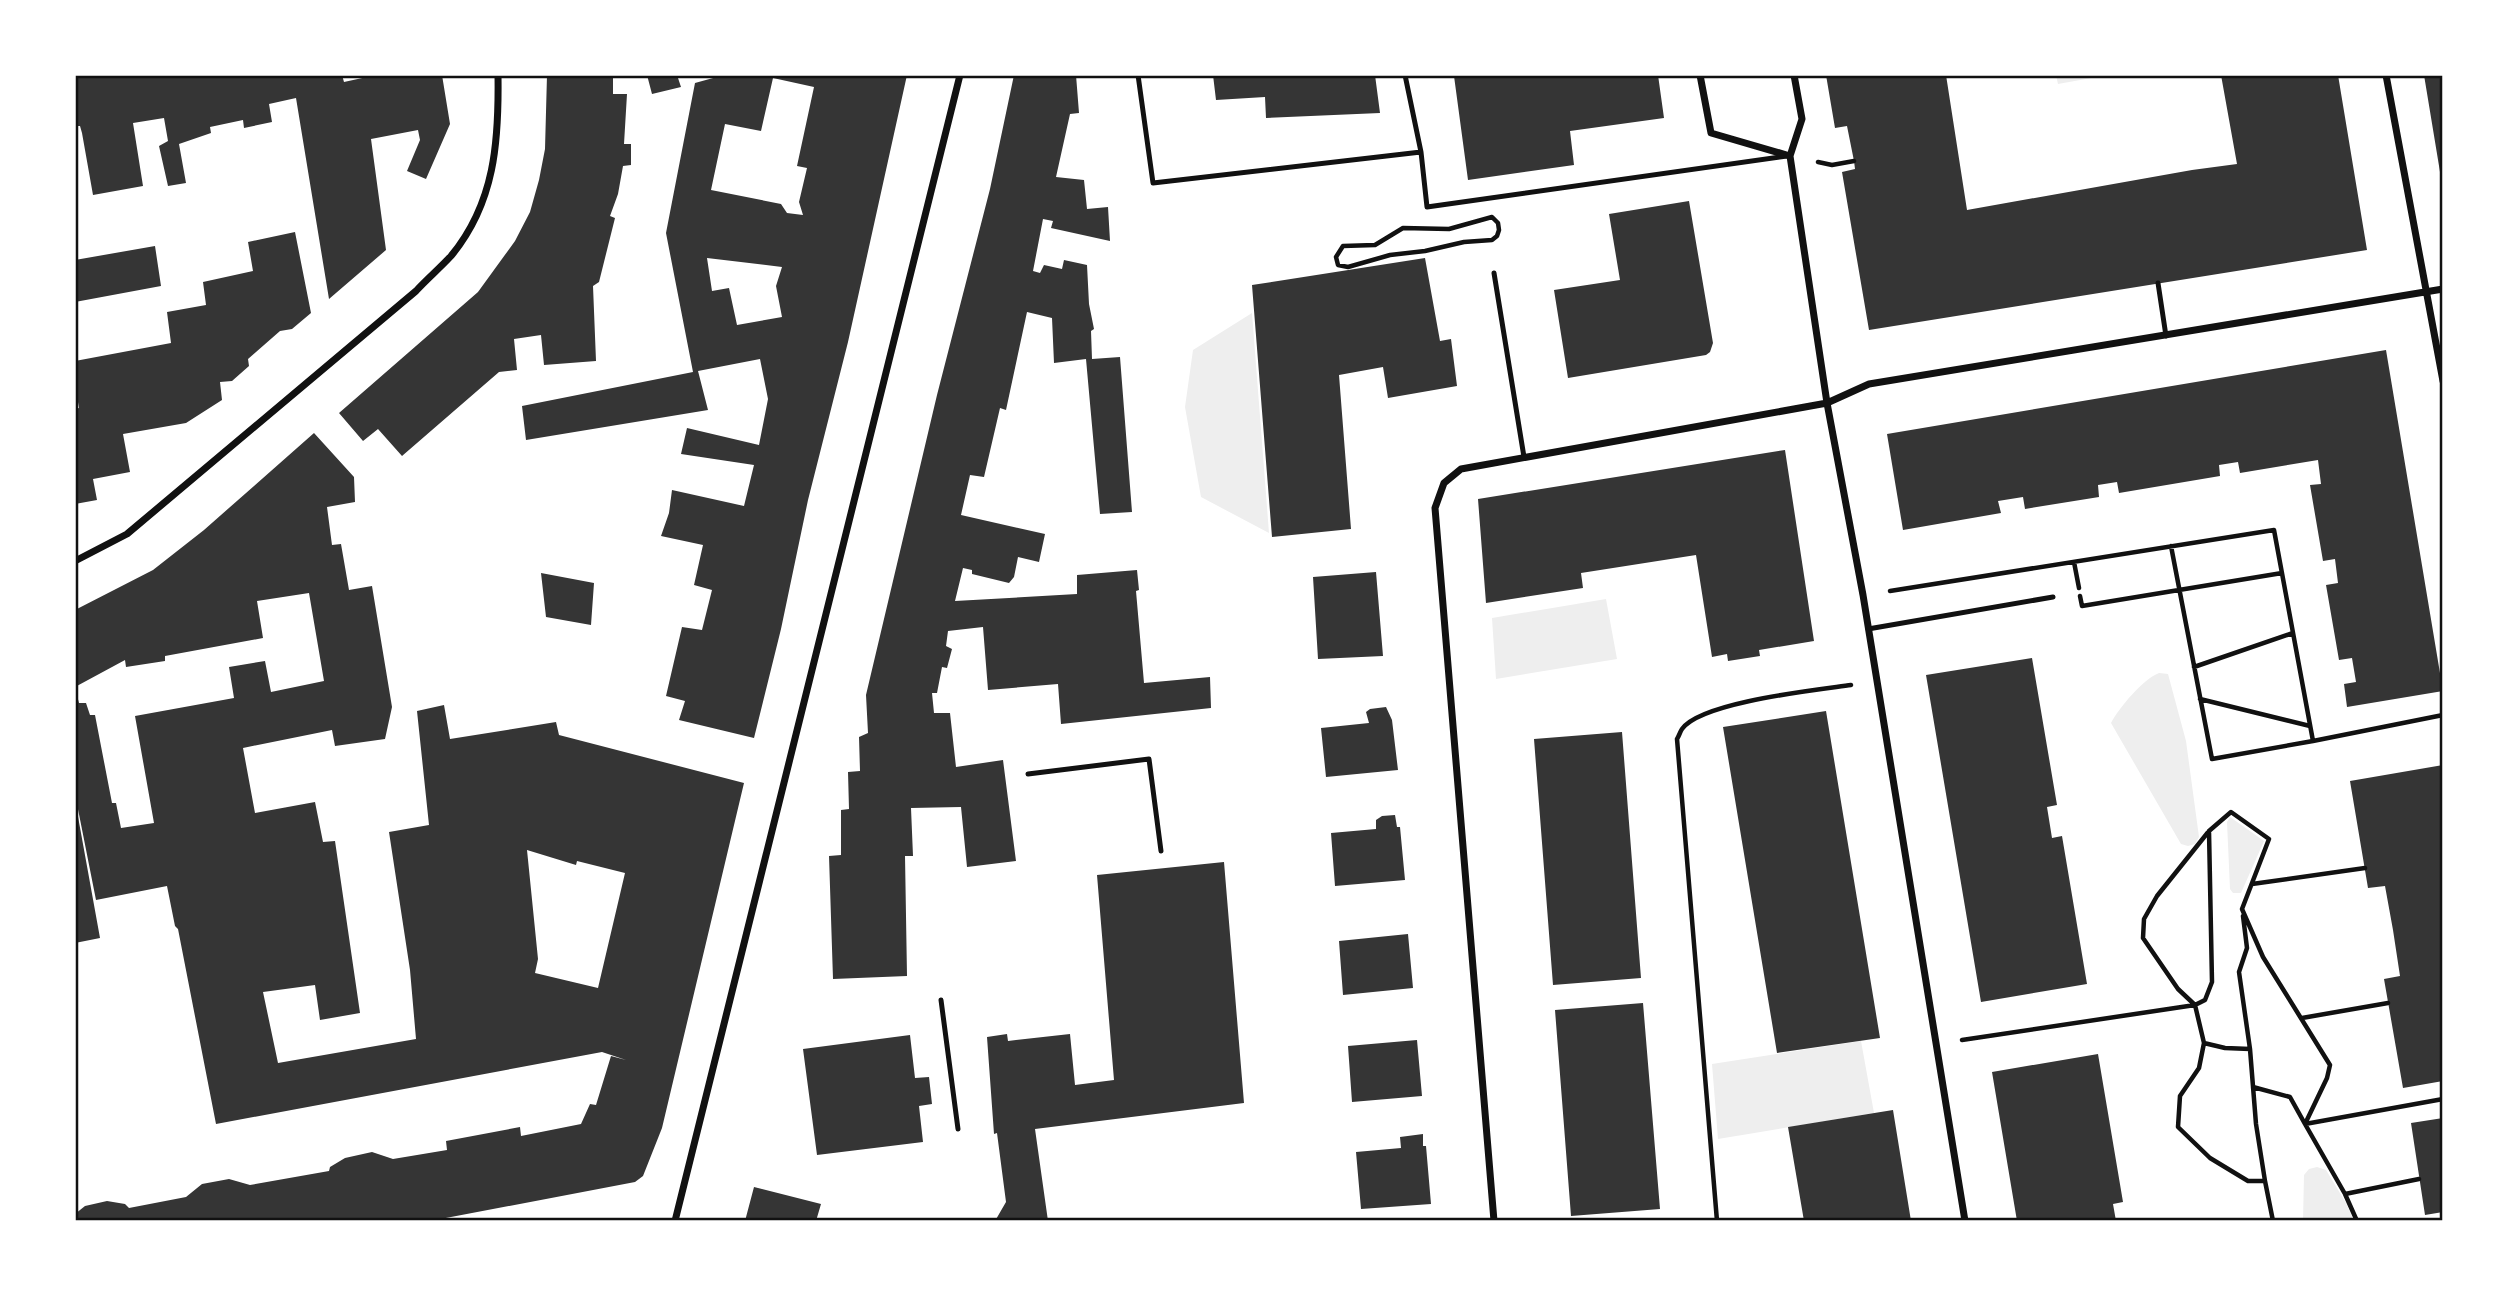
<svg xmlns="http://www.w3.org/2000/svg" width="2518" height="1296" viewBox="0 0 2518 1296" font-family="Merriweather,serif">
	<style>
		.green { fill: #eee }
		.building { fill: #353535; fill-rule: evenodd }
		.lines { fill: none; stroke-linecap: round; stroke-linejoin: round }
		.path { stroke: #111; stroke-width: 4.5 }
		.service { stroke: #111; stroke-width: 5 }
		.minor { stroke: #111; stroke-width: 7 }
		.neatline { fill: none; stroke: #111; stroke-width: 2.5 }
	</style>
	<rect width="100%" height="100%" fill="#fff"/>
	<path class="green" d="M2056,75H2108L2058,84Z
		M1252,313L1269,533L1201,497L1185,407L1193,350Z
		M1606,599L1617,659L1496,679L1492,618Z
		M2159,673L2168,674L2186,741L2199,837L2195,844L2188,846L2181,844L2111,723C2119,708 2143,679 2159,673Z
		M2230,817L2264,841L2241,893H2233L2230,889L2227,822Z
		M1861,1041L1874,1113L1718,1139L1712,1064Z
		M2317,1167L2326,1170L2346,1203L2354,1221H2303L2304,1175L2309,1169Z"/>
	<path class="building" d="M75,75H342L344,82L376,75H442L450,124L426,179L407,171L420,140L418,130L371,139L386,250L329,299L296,98L269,104L272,122L244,128L243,120L210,127L211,133L179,144L186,183L168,186L159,146L168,141L164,118L133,123L143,186L93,195L82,133L80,126H75Z
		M547,75H613V94H627L624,144H631V165L623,166L618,194L610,216L615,218L599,282L593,286L596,361L544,365L541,335L514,339L517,370L499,372L402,456L378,429L363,441L339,413L478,292L515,241L530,212L539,180L545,149Z
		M647,75H677L681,87L652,94Z
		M724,75H907L848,342L808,500L781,629L754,738L679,720L685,701L666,696L682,627L702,630L712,590L694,585L703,545L661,536L669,513L672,490L744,506L754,465L681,454L687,428L759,445L768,399L760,359L698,371L708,410L526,440L522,406L693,372L666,233L695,83ZM773,78L814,87L797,166L807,168L799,202L803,215L787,213L781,204L711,190L725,124L761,131ZM707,258L782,267L776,286L782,317L737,325L729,288L712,291Z
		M1014,75H1076L1079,113L1070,114L1056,177L1084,180L1087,209L1108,207L1110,241L1051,228L1053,221L1043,219L1033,271L1040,273L1044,265L1062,269L1064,260L1087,265L1089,304L1094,329L1091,331L1092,359L1120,357L1132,512L1100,514L1086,359L1054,363L1052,318L1027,312L1006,410L1000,408L984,477L970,475L961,515L1045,534L1039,562L1018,557L1014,577L1009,583L972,574V570L963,568L955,601L1077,594V575L1137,570L1139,590L1136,591L1144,683L1210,677L1211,708L1061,724L1058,684L988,690L983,627L948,631L946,646L952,649L947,668L942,667L937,693H932L934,713H950L956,767L1003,760L1016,861L967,867L961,807L911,808L913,856H905L907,976L833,979L829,856L841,855V810L849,809L848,772L860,771L859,737L868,733L866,695L937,395L990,189Z
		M1213,75H1375L1380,113L1266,118L1265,97L1216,100Z
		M1462,75H1658L1664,118L1570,131L1574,165L1468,180L1454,76Z
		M1826,75H1946L1967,210L2192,170L2237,164L2221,75H2338L2367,250L1869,330L1842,172L1855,169L1854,161L1847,126L1835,128Z
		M2424,75H2443V177L2441,178Z
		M1689,201L1713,343L1710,352L1706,355L1568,378L1554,290L1620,280L1609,214Z
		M295,232L311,313L292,329L280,331L248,359L249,366L232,381L220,382L222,400L186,423L123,434L130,472L93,479L97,500L75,504V409L79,408L75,384V361L171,343L167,312L206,305L203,282L253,271L248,242Z
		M155,246L161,286L75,302V260Z
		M1425,258L1440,341L1451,339L1457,386L1388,398L1383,367L1339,375L1351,529L1272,537L1252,285Z
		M2386,350L2443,691L2347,707L2344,684L2356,682L2352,658L2339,660L2326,585L2338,583L2335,559L2323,561L2310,485L2321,484L2318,460L2240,473L2238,462L2219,465L2220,476L2119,493L2117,482L2098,485L2099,497L2025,509L2023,497L1998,501L2001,513L1903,530L1887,434Z
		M314,433L354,477L355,502L327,507L332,545L341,544L349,590L372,586L392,707L385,739L335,746L332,730L243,748L255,813L315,802L323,842L335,841L360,1013L320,1020L315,985L263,992L278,1063L416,1039L410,970L389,832L429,825L417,711L444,705L450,739L556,722L559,735L744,783L662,1128L643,1176L635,1182L430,1221H75V1214L85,1206L107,1201L125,1204L129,1208L186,1197L202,1184L229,1179L250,1185L329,1171L330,1167L345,1158L372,1152L393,1159L447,1150L446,1141L520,1127L521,1136L581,1124L590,1104L596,1105L611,1056L626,1060L602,1052L216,1124L178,929L175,926L167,886L96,900L75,794V688L79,703H86L90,715H95L112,803H116L121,828L154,823L135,716L234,698L229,667L265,661L271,692L324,681L309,593L257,601L263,638L165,656V661L126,667L125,660L75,687V610L153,570L204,530ZM527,850L576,865L577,861L625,873L598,988L535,973L538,959Z
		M1785,450L1814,641L1759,650L1760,656L1728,661L1727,654L1712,657L1696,555L1581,573L1583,588L1486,603L1478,499Z
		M1376,572L1383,656L1318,659L1313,577Z
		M541,573L594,583L591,625L546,617Z
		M2032,658L2057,805L2047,807L2052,838L2062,836L2087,984L1981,1002L1926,675Z
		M1386,707L1392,720L1398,770L1326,777L1321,728L1369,723L1366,712L1370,709Z
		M1826,711L1880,1038L1777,1053L1723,727Z
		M1622,732L1641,978L1553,985L1534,739Z
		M2443,765V1081L2403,1088L2384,979L2400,976L2393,930L2385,886L2368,888L2350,781Z
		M77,811L100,938L75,943V812Z
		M1395,815L1397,827H1400L1405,880L1335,886L1331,833L1376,829V820L1382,816Z
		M1224,862L1244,1103L1035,1129L1048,1221H995L1006,1202L997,1133L994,1134L987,1037L1007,1034L1008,1041L1070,1034L1075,1085L1114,1080L1097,875Z
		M1408,934L1413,988L1343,995L1339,941Z
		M1643,1003L1660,1209L1571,1216L1555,1010Z
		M910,1035L915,1078L929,1077L932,1104L919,1106L923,1142L817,1155L803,1049Z
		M1417,1040L1422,1096L1352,1102L1348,1046Z
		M2098,1054L2123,1202L2113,1204L2116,1221H2017L1992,1072Z
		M1893,1110L1911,1221H1804L1788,1127Z
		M2443,1118V1212L2425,1215L2411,1123Z
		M1423,1134V1146H1426L1431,1204L1361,1209L1356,1152L1401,1148L1400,1137Z
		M754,1187L821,1204L816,1221H745Z"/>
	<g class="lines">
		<path class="path" d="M1818,162L1832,165L1854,161
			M1492,217L1498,223L1499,230L1497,236L1492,240L1464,242L1425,251L1390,255L1348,267L1338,265L1336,257L1343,246L1375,245L1403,228L1449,229Z
			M2171,546L2212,759L2313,741
			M2074,562L2079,588
			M1890,591L2274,530L2313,741L2443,715
			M2080,596L2082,606L2282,573
			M2194,667L2293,633
			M2200,699L2310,726
			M2209,831L2231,812L2269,839L2242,909L2263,957L2330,1065L2327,1078L2305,1124L2290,1097L2253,1087
			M2252,884L2365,868
			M2243,916L2247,948L2239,972L2250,1049
			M2302,1018L2388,1003
			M1962,1040L2195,1005L2178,989L2143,938L2144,919L2157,896L2209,831L2212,982L2205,1000L2195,1005L2204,1043L2199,1068L2180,1096L2178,1127L2210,1158L2248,1181H2265L2256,1124L2250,1049L2225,1048L2204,1043
			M2265,1181L2273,1221
			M2345,1194L2419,1179
			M1717,1221L1677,739C1679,736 1680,732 1682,729C1701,702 1816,690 1851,685
			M2357,1221L2345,1194L2305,1124L2443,1099"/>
		<path class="service" d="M1138,75L1153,183L1421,152L1427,207L1787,156
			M1405,75L1421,152
			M1494,273L1524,457
			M2158,283L2166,336
			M1868,629L2053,597
			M1028,774L1149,759L1161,851
			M941,1000L958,1129"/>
		<path class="minor" d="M1700,75L1711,133L1790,156
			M1794,75L1802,119L1790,156L1827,403L1863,595L1965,1221
			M2386,75L2443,381
			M75,561L127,534L416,291C427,279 440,268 451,256C495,203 499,141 498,75
			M675,1221L960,75
			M1494,1221L1435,508L1444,483L1461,469L1827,403L1869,384L2443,289"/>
	</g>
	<rect width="2518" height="1296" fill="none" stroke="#ffffff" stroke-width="154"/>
	<rect x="77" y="77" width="2364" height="1142" class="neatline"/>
</svg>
